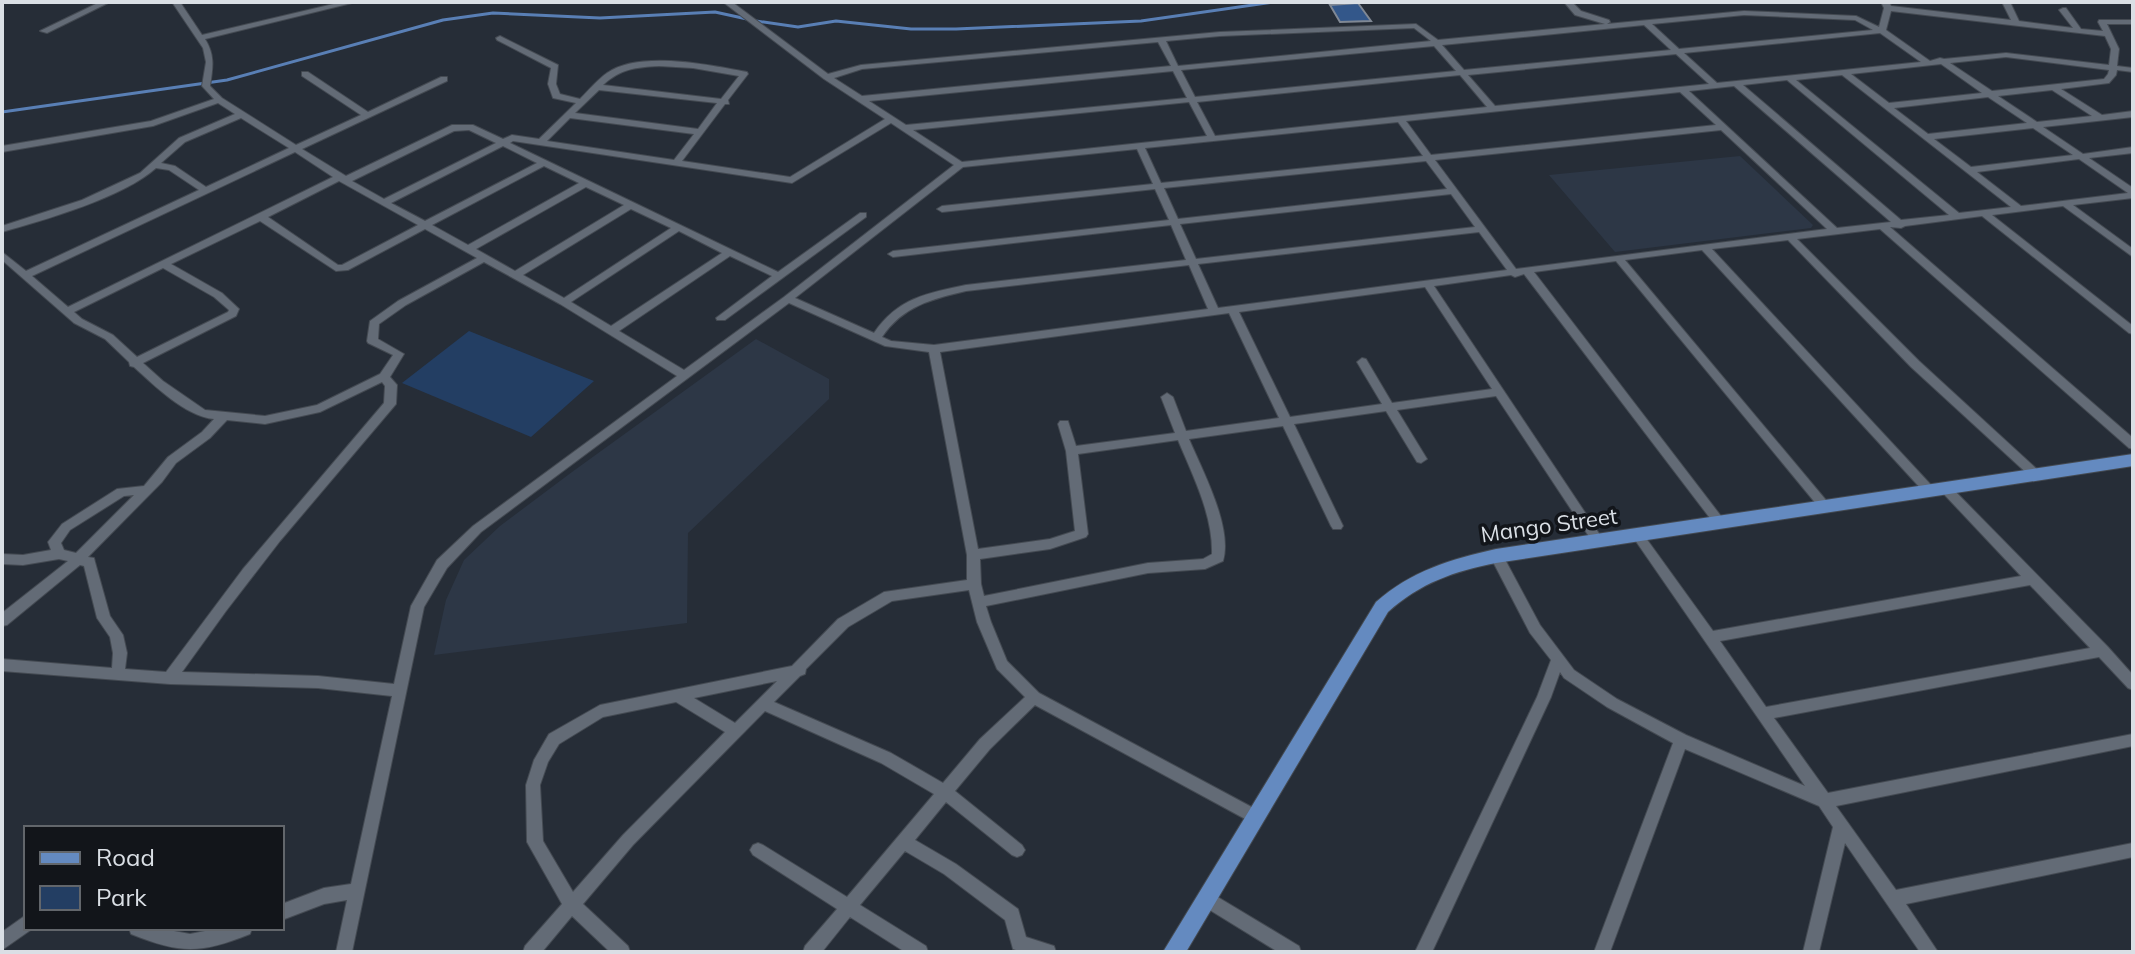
<svg xmlns="http://www.w3.org/2000/svg" width="2135" height="954" viewBox="0 0 2135 954" font-family="Mulish,sans-serif">
	<style>
		.built { fill: #2d3746 }
		.green { fill: #233e63 }
		.lines { fill: none; stroke-linecap: round; stroke-linejoin: round }
		.stream { stroke: #597fb5; stroke-width: 3 }
		.building { fill: #33578a; stroke: #808894; stroke-width: 2 }
		.minor-casing { stroke: #444a52; stroke-width: 2 }
		.major-casing { stroke: #444a52; stroke-width: 2 }
		.minor { fill: #636b76; fill-rule: evenodd }
		.major { fill: #648ac0; fill-rule: evenodd }
		.labels { text-anchor: middle; stroke-width: 7; stroke-linejoin: round; paint-order: stroke }
		.street-label { font-size: 22px; fill: #dadfe5; stroke: #12151a }
	</style>
	<rect width="100%" height="100%" fill="#262d37"/>
	<path class="built" d="M1740,156L1813,225L1811,228L1615,252L1549,175Z
		M756,339L829,379V399L688,533L687,623L434,655L446,600L464,560L500,526L572,472Z"/>
	<path class="green" d="M469,331L594,381L531,437L402,383Z"/>
	<g class="lines">
		<path class="stream" d="M756,21L798,27L836,21L911,29H956L1141,21L1274,2
			M2,112L227,80L443,20L493,13L600,18L715,12L747,19"/>
	</g>
	<path class="building" d="M1358,3L1371,21L1340,22L1330,5Z"/>
	<g class="lines">
		<defs>
			<path id="minor" d="M100,2H110L47,33L40,31Z
				M172,2H180L202,35L342,2H356L205,39C215,55 213,67 210,86L222,98L296,145L361,115L302,76V72H308L368,112L441,77H447V81L302,149L346,176L452,125H473L503,139L512,135L539,139L576,103L553,98L548,84L551,68L497,40L496,38L500,36L558,65L556,84L560,94L580,99C588,91 597,80 607,73C639,50 710,65 747,72L748,74L728,100L729,104H725L682,161L790,177L885,119L824,79L723,2H732L828,74L861,65L1220,32L1416,24L1438,40L1605,24L1575,15L1564,2H1572L1581,11L1609,20L1610,22L1607,24L1744,11L1856,16L1879,27L1884,8L1881,2H1889L1891,6L2011,20L2002,2H2010L2019,21L2073,28L2059,10L2063,8H2066L2081,29L2103,31L2098,22L2099,20H2133V24H2107L2119,49L2117,66L2133,68V72L2117,70L2116,75L2109,83L2061,89L2102,115L2133,111V117L2043,127L2083,154L2133,147V153L2089,158L2133,188V198L2073,205L2133,249V257L2063,206L1992,215L2133,326V334L2129,333L1982,216L1905,226L1901,228L1890,227L2133,438V449L2129,448L1880,229L1797,239L1919,361L2040,472L2042,475L2040,478H2032L1911,367L1788,240L1712,249L1932,486L1934,489L1932,492H1924L1702,250L1625,260L1830,505L1832,508L1830,511H1822L1616,261L1534,272L1724,520L1726,523L1724,526H1716L1524,274L1515,277L1511,275L1434,286L1604,541L1602,544H1594L1496,396L1397,410L1427,459L1421,463L1417,462L1386,411L1294,424L1343,526L1341,529H1333L1331,526L1283,426L1189,439C1202,470 1233,527 1223,561L1205,569L1148,573L986,606L991,622L1007,661L1039,693L1259,811L1262,816L1259,821L1254,823L1249,821L1035,705L990,749L955,791L1022,845L1025,850L1022,855L1017,857L1012,855L946,802L915,840L956,864L1018,909L1026,937L1054,946L1056,952H1022L1013,949L1005,920L944,874L905,851L860,905L926,946L928,952H905L850,917L822,952H803L805,946L837,909L753,855L750,850L753,845L758,843L763,845L847,897L934,794L881,763L765,711L633,845L583,904L628,946L630,952H610L572,916L542,952H523L525,946L562,904L527,842L526,785L534,760L549,734L600,705L792,666L838,619L884,592L967,580V555L929,352L885,346L789,303L481,532L447,568L424,607L352,952H336L347,900L324,904L282,920V904L324,888L351,884L392,696L318,688L170,684L2,671V659L112,668L113,653L110,637L97,618L84,566L80,565L7,625L2,626V613L68,561L59,559L23,565L2,564V554L23,555L51,550L48,542L62,524L117,489L144,486L168,457L202,432L214,419C185,416 155,386 134,367L130,366L129,362L105,339L74,323L2,260V252L26,271L199,190L169,170L156,168C124,197 45,220 2,232V226L82,200L140,173L179,138L235,114L218,103L153,126L2,152V146L151,121L214,99L202,86L206,62L203,48ZM1891,11L2105,36L2111,49L2109,65L2006,53L1944,59L1940,58L1930,61L1886,30ZM1744,15L1855,20L1873,30L1679,49L1652,24ZM1644,25L1671,50L1464,70L1442,45ZM1414,28L1431,41L1178,66L1166,41L1220,36ZM1880,33L1921,62L1717,83L1684,53ZM1158,42L1171,66L862,96L834,78L862,69ZM1434,46L1456,71L1195,97L1181,70ZM1676,54L1709,84L1495,106L1468,75ZM2006,57L2109,70L2108,74L2104,79L1992,91L1950,63ZM1941,64L1982,93L1889,103L1851,74ZM659,66L693,68L739,76L721,99L603,85C620,69 636,67 659,66ZM1173,71L1187,98L906,125L869,101ZM1460,75L1487,107L1215,136L1197,102ZM1842,75L2011,207L1959,213L1796,80ZM1787,80L1949,215L1901,220L1743,85ZM1734,86L1891,222L1837,228L1689,91ZM599,90L717,103L698,129L575,113ZM2052,90L2092,116L2037,122L1998,96ZM1680,92L1716,125L1431,155L1406,121ZM1988,97L2027,123L1928,134L1894,108ZM1189,102L1207,136L962,162L913,130ZM241,118L289,148L206,187L175,166L161,163L185,142ZM570,118L694,134L674,160L547,141ZM1398,122L1423,156L1161,183L1145,148ZM891,123L954,165L784,297L684,370L619,331L730,256L772,276L716,318L717,320H725L866,217V213H860L778,272L510,143L513,141L792,183ZM2033,128L2073,155L1971,167L1934,139ZM469,130L496,143L384,199L352,181L454,131ZM1721,130L1827,229L1516,269L1435,160ZM503,146L537,163L425,221L391,203ZM1137,149L1153,184L942,206L937,209L942,212L1155,189L1169,220L893,251L888,254L893,257L1171,225L1186,260L966,285C927,293 898,298 874,333L795,298L963,167ZM295,152L333,177L68,307L32,276ZM2079,159L2128,193L2021,206L1977,172ZM1426,161L1447,189L1178,219L1164,188ZM544,166L579,183L468,245L432,225ZM339,181L418,225L342,265H338L268,217ZM586,187L624,205L515,271L476,249ZM1451,194L1475,227L1196,259L1180,224ZM631,209L671,228L564,298L523,275ZM260,221L336,271L348,270L425,229L477,258L398,301L370,321L367,341L368,343L393,355L380,374L317,405L265,416L205,410L163,381L143,363L236,316L239,309L222,293L171,264ZM679,231L722,253L611,326L571,302ZM1479,232L1507,270L1218,308L1198,264ZM484,262L560,304L677,376L473,526L437,560L411,606L394,684L318,676L182,672L226,611L280,541L396,404L397,385L390,377L404,354L378,339L379,324L406,305ZM1189,265L1208,309L934,345L891,341L882,337C903,306 932,299 966,291ZM163,268L214,297L229,310L228,312L137,357L113,335L82,319L74,312ZM1425,287L1492,389L1392,403L1366,359L1362,358L1357,362L1382,404L1290,417L1239,312ZM1229,313L1279,418L1186,431L1173,397L1167,393L1161,397L1175,433L1076,446L1068,421H1060L1058,424L1066,451L1075,531L1050,539L978,549L940,352ZM382,382L385,386L384,403L243,569L166,672L125,669L127,653L123,635L110,616L95,562L94,558L88,557L162,482L176,463L210,438L227,420L265,424L320,412ZM1178,440C1193,476 1213,515 1212,554L1203,559L1148,563L984,596L981,584L980,559L1050,549L1086,537L1088,534L1078,454ZM134,495L76,553L64,550L61,543L70,530L124,496ZM969,590L977,622L997,669L1025,697L980,739L943,783L891,753L774,702L800,676L805,674L806,669L848,627L892,601ZM777,681L735,723L694,698ZM676,702L725,732L623,835L573,892L543,841L540,785L548,762L559,744L603,717Z
				M1945,484L1949,485L2108,647L2133,675V690L2128,688L2099,657L1774,718L1828,793L2133,734V746L1836,806L1896,890L2133,843V857L1906,904L1938,952H1920L1845,843L1819,952H1803L1833,827L1819,806L1685,749L1610,952H1594L1673,743L1607,707L1564,678L1560,672L1551,697L1432,952H1415L1537,697L1551,660L1530,633L1490,556L1491,552H1501L1540,625L1574,670L1617,699L1686,735L1805,786L1633,537L1635,534H1643L1713,631L2021,576L1941,491L1939,488L1941,485ZM2030,585L2090,648L1766,707L1720,641Z
				M1206,890L1299,946L1301,952H1278L1200,904L1198,898L1200,892Z
				M26,915V928L32,929L2,950V932Z
				M129,928H158L190,934L220,928H252L250,934C200,954 181,954 131,934Z"/>
			<path id="major" d="M2133,454V466L1496,563C1455,571 1420,583 1388,612L1186,952H1163L1376,602C1411,571 1451,559 1496,549Z"/>
		</defs>
		<use href="#minor" class="minor-casing"/>
		<use href="#major" class="major-casing"/>
		<use href="#minor" class="minor"/>
		<use href="#major" class="major"/>
	</g>
	<g class="labels">
		<g class="street-label">
			<text transform="translate(1549 525) rotate(-8)" y="8">Mango Street</text>
		</g>
	</g>
	<rect width="2135" height="954" fill="none" stroke="#dadfe5" stroke-width="8"/>
	<rect x="24" y="826" width="260" height="104" fill="#12151a" stroke="#62666b" stroke-width="2"/>
	<rect x="40" y="852" width="40" height="12" fill="#648ac0" stroke="#62666b" stroke-width="2"/>
	<text x="96" y="866" font-size="24" fill="#dadfe5">Road</text>
	<rect x="40" y="886" width="40" height="24" fill="#233e63" stroke="#62666b" stroke-width="2"/>
	<text x="96" y="906" font-size="24" fill="#dadfe5">Park</text>
</svg>
